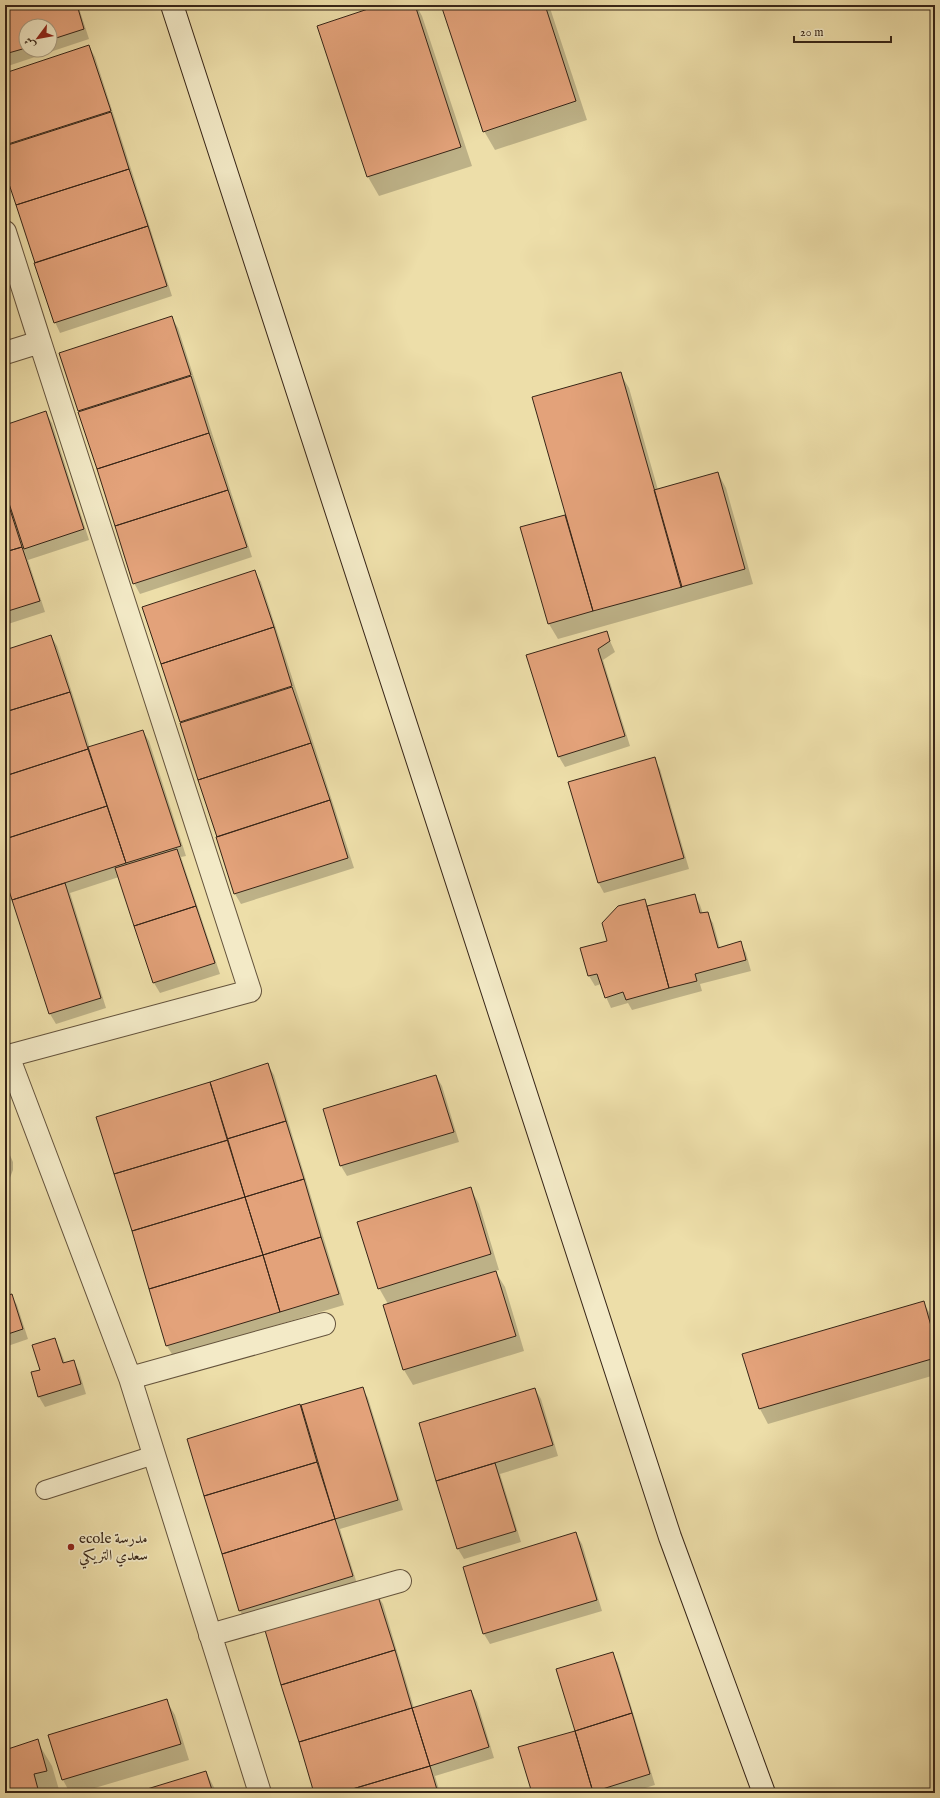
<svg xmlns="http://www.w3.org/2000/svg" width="940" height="1798" viewBox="0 0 940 1798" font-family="'IM FELL English',Amiri,serif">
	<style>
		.shadow { fill: #0003; fill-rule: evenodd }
		.building { fill: #e3a27a; stroke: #372517 }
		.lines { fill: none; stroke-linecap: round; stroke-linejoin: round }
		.lane-casing { stroke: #64533c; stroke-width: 20 }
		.street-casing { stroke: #64533c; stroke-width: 24 }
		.secondary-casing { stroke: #372517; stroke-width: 24 }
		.lane { stroke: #f3eac7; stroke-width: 18 }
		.street { stroke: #f3eac7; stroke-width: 22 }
		.secondary { stroke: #f3eac7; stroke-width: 22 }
		.poi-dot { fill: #8f2418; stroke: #f3eac7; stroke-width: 1.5 }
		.labels { text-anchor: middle; stroke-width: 3.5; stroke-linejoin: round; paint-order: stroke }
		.poi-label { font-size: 15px; fill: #372517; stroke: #f3eac7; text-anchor: start }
	</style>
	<rect width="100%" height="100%" fill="#eddea9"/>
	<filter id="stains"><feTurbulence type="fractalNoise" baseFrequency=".005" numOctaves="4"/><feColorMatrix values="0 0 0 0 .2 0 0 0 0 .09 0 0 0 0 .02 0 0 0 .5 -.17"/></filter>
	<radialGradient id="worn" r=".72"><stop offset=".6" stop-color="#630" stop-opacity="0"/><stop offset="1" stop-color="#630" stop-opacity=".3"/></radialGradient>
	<path class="shadow" d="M5,5H78L89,39L5,67ZM26,26H50V50H26Z
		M386,5H416L422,16L472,166L379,196L368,177Z
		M442,5H549L587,120L495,150L484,131Z
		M89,46L95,57L172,296L60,333L55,322L5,168V74Z
		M172,318L178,328L252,557L140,594L134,583L61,354Z
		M620,373L629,388L658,490L718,473L726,488L753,584L558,639L549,624L522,528L566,515Z
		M46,413L52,423L89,540L28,560L45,612L5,625V426Z
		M255,572L261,582L354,868L241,904L235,894L143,608Z
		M606,632L615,652L603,660L630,746L565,767L559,757L527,656Z
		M51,636L57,646L90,748L143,731L149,741L186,856L181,857L220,974L160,993L154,983L119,877L70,893L106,1008L56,1024L50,1014L5,873V651Z
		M654,759L660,769L689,869L604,893L598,882Z
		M694,895L700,905L703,914L707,913L713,923L720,948L740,942L746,953L751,971L700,984L702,991L632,1010L628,1003L611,1008L606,997L601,984L595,986L589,976L581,949L608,942L644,900L648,907Z
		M268,1065L274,1075L344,1305L173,1356L167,1346L97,1117Z
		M436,1076L442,1086L459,1142L347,1176L341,1166L324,1109Z
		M5,1144L13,1162V1170L8,1183L5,1186Z
		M471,1189L479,1204L499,1270L495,1271L505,1287L524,1351L413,1385L404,1370L384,1305L388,1304L379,1288Z
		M11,1295L17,1305L28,1339L5,1347V1297Z
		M923,1302L932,1317L935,1328V1375L768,1424L760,1409L744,1355Z
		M54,1340L60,1350L65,1363L73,1361L79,1371L86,1394L45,1407L39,1397L32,1373L41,1371Z
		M362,1388L368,1398L403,1510L340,1529L358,1587L246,1621L240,1611L300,1406Z
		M535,1389L541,1399L558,1456L500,1474L521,1542L464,1559L458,1549L420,1424Z
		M576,1534L582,1544L602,1611L490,1644L484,1634L464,1568Z
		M377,1594L383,1604L414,1708L471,1691L477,1702L494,1758L435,1776L440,1793H315Z
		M612,1653L618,1663L655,1785L629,1793H533L519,1748L576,1731Z
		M166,1700L175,1715L189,1760L78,1793H70L63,1780L49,1735Z
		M37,1741L52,1766L60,1793H5V1751Z
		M206,1772L217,1793H137Z"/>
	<path class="building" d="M5,5H77L84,29L50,40V26H26V48L5,54Z
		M380,5H415L461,147L367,177L317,26Z
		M441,5H545L576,101L483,132Z
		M89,45L111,111L5,145V73Z
		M111,112L129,169L16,205L5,172V146Z
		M129,169L148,226L35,263L16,205Z
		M148,226L167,286L54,323L34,263Z
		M172,316L191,375L78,411L59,353Z
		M621,372L682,587L593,611L532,397Z
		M191,376L209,433L97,469L78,412Z
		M46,411L84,529L24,549L5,491V425Z
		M209,433L228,490L115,526L97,469Z
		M718,472L745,569L681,587L654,490Z
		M228,490L247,547L133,584L115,526Z
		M5,494L22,547L5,552Z
		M565,515L593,611L548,624L520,527Z
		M22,547L40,601L5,612V552Z
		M255,570L274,627L161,664L142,607Z
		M274,627L292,686L180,722L161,664Z
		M607,631L610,641L598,649L625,736L558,757L526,655Z
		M51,635L70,692L5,712V650Z
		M292,687L311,743L198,780L180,723Z
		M70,692L88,749L5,776V712Z
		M143,730L181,846L126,863L88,747Z
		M311,743L330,800L217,837L198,780Z
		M88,749L107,806L5,839V776Z
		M655,757L684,858L598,883L568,782Z
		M330,800L348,858L234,894L216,837Z
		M107,806L126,863L12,900L5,878V839Z
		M177,849L196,906L134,926L115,868Z
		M65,883L101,998L49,1014L12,900Z
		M695,894L700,913L708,912L718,948L741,941L746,960L695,974L697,981L669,988L647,906Z
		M645,899L669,988L626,1000L623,992L605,998L597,974L588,976L580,948L607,941L602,923L618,906Z
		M196,906L215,963L153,983L134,926Z
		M268,1063L286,1121L227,1139L210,1082Z
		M436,1075L454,1132L340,1166L323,1109Z
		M210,1082L228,1140L114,1174L96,1117Z
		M286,1121L304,1179L245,1197L227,1139Z
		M228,1140L245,1197L132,1231L114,1174Z
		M304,1179L321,1237L263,1255L245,1197Z
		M471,1187L491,1254L378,1289L357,1222Z
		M245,1197L263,1255L149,1289L132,1231Z
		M321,1237L339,1294L280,1312L263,1255Z
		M263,1255L280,1312L166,1346L149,1289Z
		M496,1271L516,1336L403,1370L383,1305Z
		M12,1294L23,1329L5,1335V1296Z
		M924,1301L935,1340V1358L759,1409L742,1354Z
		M55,1338L63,1363L74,1360L81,1384L38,1397L31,1372L40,1370L32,1345Z
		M363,1387L398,1500L335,1519L301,1405Z
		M535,1388L553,1445L436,1481L419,1423Z
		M300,1404L317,1462L204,1496L187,1439Z
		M317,1462L335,1519L222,1554L204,1496Z
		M495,1463L516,1531L457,1549L436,1481Z
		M335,1519L353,1576L239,1611L222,1554Z
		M576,1532L597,1600L483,1634L463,1567Z
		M377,1593L395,1650L281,1685L264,1627Z
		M395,1650L412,1708L299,1742L281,1685Z
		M613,1652L632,1713L575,1731L556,1669Z
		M471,1690L489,1747L430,1766L412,1708Z
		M167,1699L181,1744L62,1780L48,1735Z
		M412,1708L430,1766L339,1793H314L299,1742Z
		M632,1713L650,1774L593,1792L575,1731Z
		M575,1731L593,1792L532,1793L518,1747Z
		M38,1739L47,1771L34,1774L38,1789L24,1793H5V1750Z
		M430,1766L438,1793H339Z
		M206,1771L213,1793H134Z"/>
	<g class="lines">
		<defs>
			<path id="lane" d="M45,1490L154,1455"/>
			<path id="street" d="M5,232L40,342L5,353
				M40,342L250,991L8,1056L130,1378L260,1793
				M130,1378L324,1324
				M210,1635L400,1581"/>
			<path id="secondary" d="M172,5L670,1537L764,1793"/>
		</defs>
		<use href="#lane" class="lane-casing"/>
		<use href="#street" class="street-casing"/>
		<use href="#secondary" class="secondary-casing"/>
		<use href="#lane" class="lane"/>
		<use href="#street" class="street"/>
		<use href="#secondary" class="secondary"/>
	</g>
	<circle class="poi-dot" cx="71" cy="1547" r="4"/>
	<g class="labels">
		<g class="poi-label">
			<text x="79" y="1543">ecole مدرسة<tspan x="79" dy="17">سعدي التريكي</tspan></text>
		</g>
	</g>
	<rect width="940" height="1798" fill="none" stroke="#eddea9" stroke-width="20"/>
	<rect x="6" y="6" width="928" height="1786" fill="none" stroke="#372517" stroke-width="2"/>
	<rect x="10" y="10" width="920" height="1778" fill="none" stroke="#372517"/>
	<g transform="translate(38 38) rotate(238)"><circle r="19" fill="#f3eac7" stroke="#a89b81"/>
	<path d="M0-3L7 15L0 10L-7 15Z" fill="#8f2418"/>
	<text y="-6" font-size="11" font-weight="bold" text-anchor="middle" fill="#372517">ش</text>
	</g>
	<path d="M794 36v6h97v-6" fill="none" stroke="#372517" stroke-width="2"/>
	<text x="800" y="36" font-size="12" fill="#372517" stroke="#f3eac7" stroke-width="3" paint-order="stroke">20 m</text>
	<rect width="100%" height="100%" filter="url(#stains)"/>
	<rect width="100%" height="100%" fill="url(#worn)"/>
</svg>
